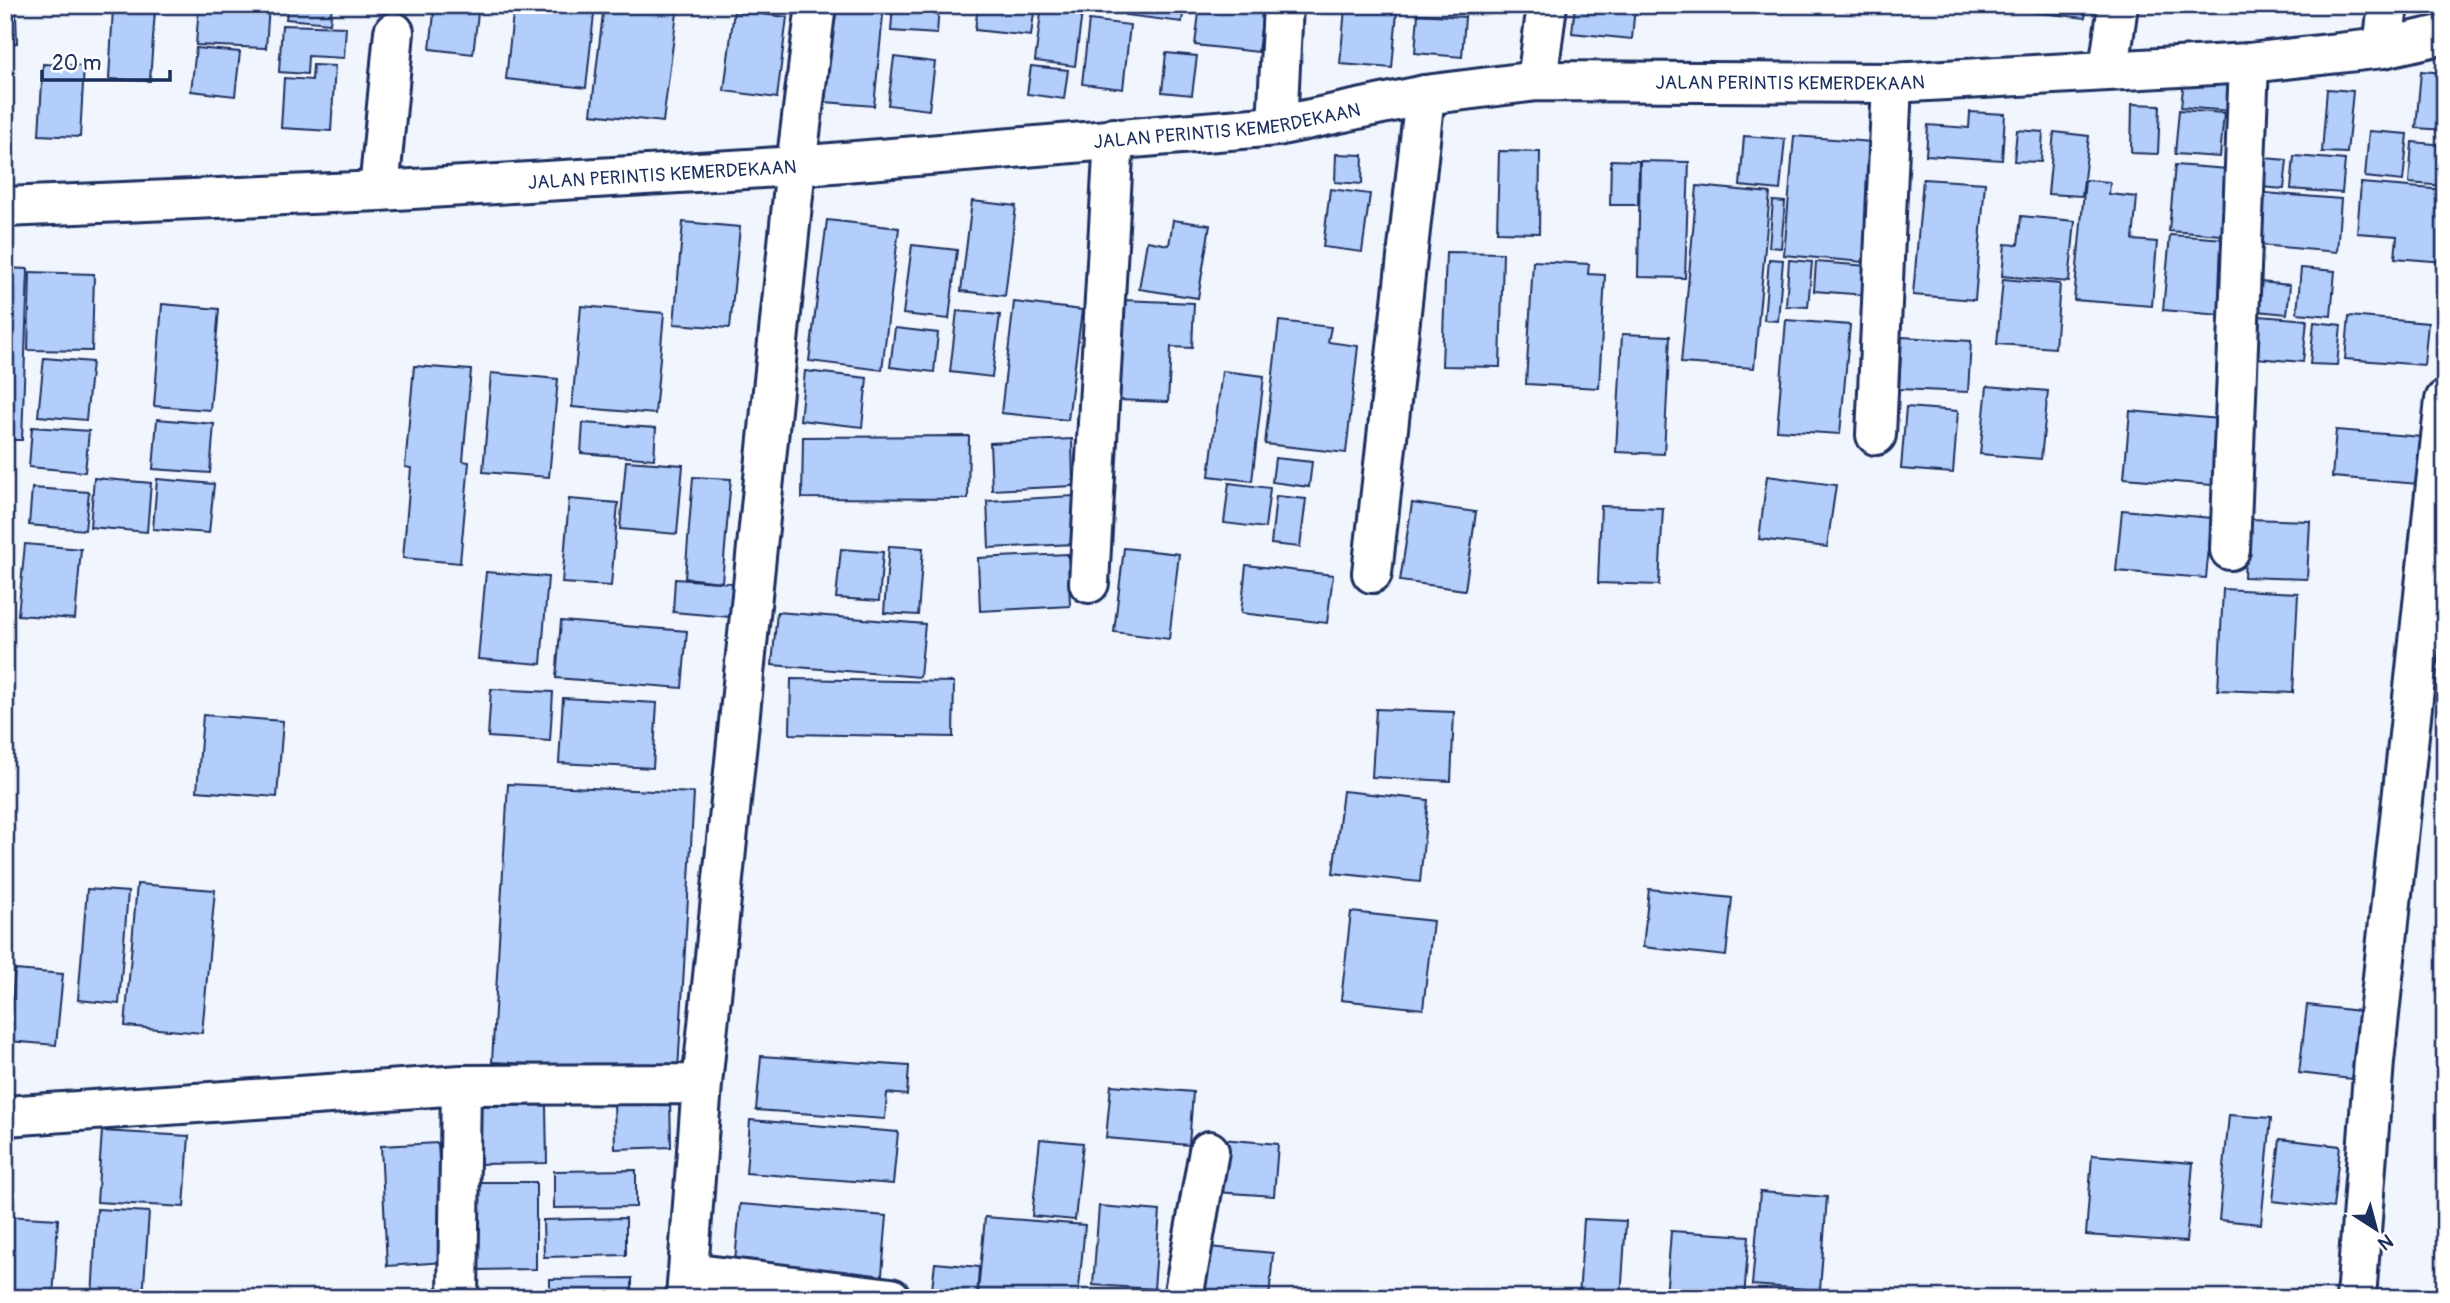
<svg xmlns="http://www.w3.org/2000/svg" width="2450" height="1303" viewBox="0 0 2450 1303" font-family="Pangolin,sans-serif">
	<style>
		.building { fill: #b3cefb; stroke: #1b2f5e; stroke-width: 2 }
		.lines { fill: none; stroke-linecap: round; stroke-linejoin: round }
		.street-casing { stroke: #1b2f5e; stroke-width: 44 }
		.secondary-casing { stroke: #1b2f5e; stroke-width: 44 }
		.street { stroke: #fff; stroke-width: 38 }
		.secondary { stroke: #fff; stroke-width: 38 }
		.labels { text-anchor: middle; stroke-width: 5; stroke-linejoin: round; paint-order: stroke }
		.street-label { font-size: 19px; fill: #1b2f5e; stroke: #fff }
	</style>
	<rect width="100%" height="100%" fill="#f0f5fe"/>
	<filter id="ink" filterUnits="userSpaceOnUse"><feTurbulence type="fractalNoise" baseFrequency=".0143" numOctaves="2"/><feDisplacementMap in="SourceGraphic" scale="14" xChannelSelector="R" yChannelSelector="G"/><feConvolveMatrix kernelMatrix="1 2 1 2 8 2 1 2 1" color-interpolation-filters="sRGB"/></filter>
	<g filter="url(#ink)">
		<path class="building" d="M199,5H269L266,48L196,45Z
			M288,5H332L330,23L286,19Z
			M435,5H479L473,54L430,49Z
			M514,5H595L586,88L506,79Z
			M604,5H678L663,122L591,114Z
			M835,5H884L874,106L825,102Z
			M893,5H939L937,34L891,31Z
			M978,5H1035L1031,36L975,30Z
			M1042,5H1083L1075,66L1035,61Z
			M1127,5H1184L1182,22L1125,15Z
			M1200,5H1264L1258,52L1195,45Z
			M1471,5H1524V12L1471,8Z
			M1575,5H1635L1632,39L1572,33Z
			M1911,5H1963L1962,11Z
			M2025,5H2087L2085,18L2024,11Z
			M113,8L155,10L150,81L109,79Z
			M1345,8L1397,12L1392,68L1340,64Z
			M734,11L787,17L777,98L724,91Z
			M5,13H16L17,43L5,44Z
			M1418,14L1465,17L1462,57L1415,53Z
			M1089,20L1130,25L1123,89L1082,84Z
			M282,25L346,27L344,58L308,56L307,74L279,72Z
			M196,48L240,52L235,96L191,91Z
			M1166,53L1197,56L1192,95L1162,92Z
			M894,57L935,62L929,110L888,105Z
			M5,59H11L6,128H5Z
			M43,64L84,66L80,137L39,135Z
			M313,65L335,66L331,131L281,128L284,78L312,80Z
			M1031,66L1068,70L1064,99L1027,94Z
			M2421,71L2445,73V130L2416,128Z
			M2184,79L2245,84L2243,112L2181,107Z
			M2327,89L2353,91L2347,153L2322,152Z
			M2132,104L2160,105L2158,154L2131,153Z
			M2179,110L2224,113L2220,157L2175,154Z
			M1970,112L2005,114L2002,160L1926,155L1928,125L1969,128Z
			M2017,130L2043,132L2041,162L2014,161Z
			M2369,131L2408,134L2403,181L2365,177Z
			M2054,132L2089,136L2082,196L2048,194Z
			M1744,136L1785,139L1780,190L1740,186Z
			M1794,136L1885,143L1875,263L1784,255Z
			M2412,142L2445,145V186L2409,183Z
			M1499,151L1540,152L1539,233L1497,232Z
			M1336,154L1363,155L1362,184L1335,182Z
			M2294,156L2345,160L2342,193L2291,189Z
			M2264,158L2287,160L2284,189L2261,187Z
			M1611,160L1639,161L1638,205H1610Z
			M1640,161L1689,162L1685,278L1638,277Z
			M2175,165L2241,170L2235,236L2169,231Z
			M1923,179L1985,183L1975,300L1913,295Z
			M2085,180L2110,182L2109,194L2137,197L2133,240L2157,242L2152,306L2074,300Z
			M2361,183L2445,190V262L2395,258L2397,236L2357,233Z
			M1697,186L1770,193L1754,368L1681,363Z
			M1330,189L1370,194L1362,252L1323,247Z
			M2265,193L2341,199L2337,252L2260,245Z
			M972,201L1016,206L1005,296L961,291Z
			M1773,201L1785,202L1781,248L1769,247Z
			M2021,216L2075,221L2069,282L2002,276L2005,244L2018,245Z
			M827,220L899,228L882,370L809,361Z
			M1173,220L1210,225L1198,298L1139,289L1147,241L1169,245Z
			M683,222L740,227L730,328L674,324Z
			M2170,235L2239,240L2232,316L2163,310Z
			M912,245L957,250L949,319L903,314Z
			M1446,252L1503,253L1500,367L1442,366Z
			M1769,259L1783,260L1778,321L1764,320Z
			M1789,260L1812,262L1808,307L1786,306Z
			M1533,261L1589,264L1588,274L1605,275L1599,388L1526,384Z
			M1816,262L1868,266L1866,295L1814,291Z
			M5,268L28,269L22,440H5Z
			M2301,268L2335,271L2331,316L2297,313Z
			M30,272L94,274L92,351L28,350Z
			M2003,279L2060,284L2055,348L1997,344Z
			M2260,282L2290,285L2287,314L2257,311Z
			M1122,300L1194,303L1192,348L1171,347L1168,402L1117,400Z
			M1014,302L1082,310L1068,420L1001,413Z
			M162,304L219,309L210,410L154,406Z
			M581,306L664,313L655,414L572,407Z
			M957,311L1000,315L992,377L950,372Z
			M2259,316L2307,320L2303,362L2256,358Z
			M2349,316L2428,323L2424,365L2345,359Z
			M1786,320L1850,325L1840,434L1777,430Z
			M1279,321L1331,327L1328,342L1358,346L1346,453L1265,444Z
			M2314,322L2341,325L2337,365L2310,364Z
			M895,328L938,333L934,372L890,367Z
			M1622,334L1670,336L1664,454L1616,452Z
			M1902,337L1971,341L1968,392L1899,389Z
			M44,358L92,362L86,420L38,416Z
			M414,366L471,370L463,461L469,462L460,563L403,558L411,468L405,467Z
			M805,371L867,378L862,427L800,420Z
			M1222,371L1264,376L1252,481L1209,476Z
			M491,373L558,379L549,477L483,472Z
			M1987,386L2048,391L2041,459L1980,454Z
			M1906,407L1958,411L1953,473L1901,469Z
			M2130,411L2219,419L2212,485L2124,478Z
			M157,419L214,424L210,473L153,469Z
			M583,423L656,428L654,459L581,453Z
			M32,427L89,431L85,472L29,467Z
			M2336,430L2422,437L2419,484L2332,477Z
			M969,436L968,499L802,498L803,437Z
			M1072,439L1073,486L992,490L990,443Z
			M1275,458L1312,462L1309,487L1272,482Z
			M626,461L683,465L677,534L620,529Z
			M1767,476L1836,485L1827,547L1759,539Z
			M693,477L731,479L722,582L685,578Z
			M94,478L151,483L147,532L90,527Z
			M157,479L214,484L209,533L153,529Z
			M1229,483L1270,488L1265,528L1224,523Z
			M32,488L89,492L85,530L29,525Z
			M1073,496L1075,544L989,548L987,501Z
			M1276,496L1306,499L1300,547L1271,544Z
			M569,499L618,503L611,586L562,583Z
			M1412,503L1476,512L1465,590L1400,581Z
			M1601,506L1663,508L1659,585L1598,583Z
			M2122,510L2212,518L2206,578L2116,571Z
			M2247,519L2310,521L2307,579L2244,577Z
			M25,544L81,549L75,619L18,615Z
			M889,546L923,548L918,615L884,613Z
			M1124,548L1179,554L1169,639L1114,632Z
			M841,549L883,552L879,601L836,598Z
			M1068,554L1070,606L980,611L978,558Z
			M1246,565L1333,575L1327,623L1241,613Z
			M486,572L548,577L541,664L478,659Z
			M675,579L733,583L730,617L673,612Z
			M2223,589L2298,593L2293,693L2218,690Z
			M777,612L925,624L920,677L772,665Z
			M561,621L687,631L682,688L556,678Z
			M791,679L954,682L953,737L790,734Z
			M491,689L553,692L550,741L488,737Z
			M563,698L657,703L653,768L559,763Z
			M1376,709L1454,712L1451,781L1372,777Z
			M203,715L283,721L277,797L197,791Z
			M508,784L694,793L678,1071L492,1062Z
			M1343,791L1428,800L1420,882L1333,873Z
			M137,884L215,890L202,1033L125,1026Z
			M87,889L128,892L119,1004L78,1000Z
			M1649,889L1732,898L1726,956L1643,947Z
			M1351,912L1433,921L1423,1009L1341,1000Z
			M15,970L63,974L56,1045L8,1041Z
			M2307,1005L2359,1011L2351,1079L2299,1073Z
			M761,1056L909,1066L907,1095L887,1093L885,1119L756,1110Z
			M1111,1085L1193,1092L1189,1145L1106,1138Z
			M670,1096L671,1147L615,1149L614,1098Z
			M546,1105L547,1163L474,1164V1106Z
			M2229,1115L2271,1118L2261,1224L2219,1220Z
			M750,1120L898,1132L893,1184L746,1173Z
			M102,1131L189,1136L184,1207L97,1202Z
			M1040,1139L1083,1143L1075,1220L1032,1216Z
			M1221,1139L1278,1144L1274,1196L1216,1192Z
			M2280,1139L2340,1146L2333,1208L2273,1201Z
			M438,1143L445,1262L387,1266L381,1146Z
			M2092,1155L2193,1163L2186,1242L2086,1235Z
			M636,1170V1207L554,1208V1171Z
			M476,1182H536V1269L477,1270Z
			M1760,1192L1827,1197L1820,1290L1752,1285Z
			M740,1204L887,1216L881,1286L734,1274Z
			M1099,1206L1160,1211L1154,1289L1093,1285Z
			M97,1209L149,1212L143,1298H92Z
			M5,1216L58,1219L53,1298H5Z
			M985,1217L1085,1225L1078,1298L978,1293Z
			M626,1218V1255L544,1257L543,1220Z
			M1584,1219L1626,1221L1621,1298H1579Z
			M1671,1231L1749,1236L1744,1298H1666Z
			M1209,1247L1273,1253L1269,1298H1204Z
			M935,1263L979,1267L977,1298H931Z
			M632,1278V1298H550V1279Z"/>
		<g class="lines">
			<defs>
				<path id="street" d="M2383,48L2388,5
					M2109,69L2118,5
					M1537,81L1547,5
					M1277,126L1283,5
					M379,191L394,32
					M1876,435L1892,83
					M2230,550L2249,63
					M1372,573L1425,95
					M1089,583L1114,138
					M5,1116L461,1085L702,1084
					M689,1273L891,1298
					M458,1298L461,1085
					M686,1298L702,1084L796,166L816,5
					M1183,1298L1209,1151
					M2356,1298L2374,1061L2445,400"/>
				<g id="secondary">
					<path id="s1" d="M5,207L379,191L796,166L1277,126L1425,95L1537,81L1892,83L2249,63L2383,48L2445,34"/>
				</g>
			</defs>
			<use href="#street" class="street-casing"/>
			<use href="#secondary" class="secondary-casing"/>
			<use href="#street" class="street"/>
			<use href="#secondary" class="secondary"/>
		</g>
	</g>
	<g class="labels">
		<g class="street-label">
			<text dy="7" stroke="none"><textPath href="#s1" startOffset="1792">JALAN PERINTIS KEMERDEKAAN</textPath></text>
			<text dy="7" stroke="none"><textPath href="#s1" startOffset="1225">JALAN PERINTIS KEMERDEKAAN</textPath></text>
			<text dy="7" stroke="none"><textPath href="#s1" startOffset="658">JALAN PERINTIS KEMERDEKAAN</textPath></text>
		</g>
	</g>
	<rect width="2450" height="1303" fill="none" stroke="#fff" stroke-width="28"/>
	<rect x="14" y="14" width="2422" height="1275" fill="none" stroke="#1b2f5e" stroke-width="2.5" filter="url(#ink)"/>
	<g transform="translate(2376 1229) rotate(144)" stroke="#ffffff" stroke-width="5" paint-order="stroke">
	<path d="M0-5L12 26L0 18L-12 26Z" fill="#1b2f5e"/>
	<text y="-10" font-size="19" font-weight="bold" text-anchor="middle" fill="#1b2f5e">N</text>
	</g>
	<path d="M42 70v10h128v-10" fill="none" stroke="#1b2f5e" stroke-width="3.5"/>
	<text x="52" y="70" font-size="21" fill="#1b2f5e" stroke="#ffffff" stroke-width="5" paint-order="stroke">20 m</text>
</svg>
